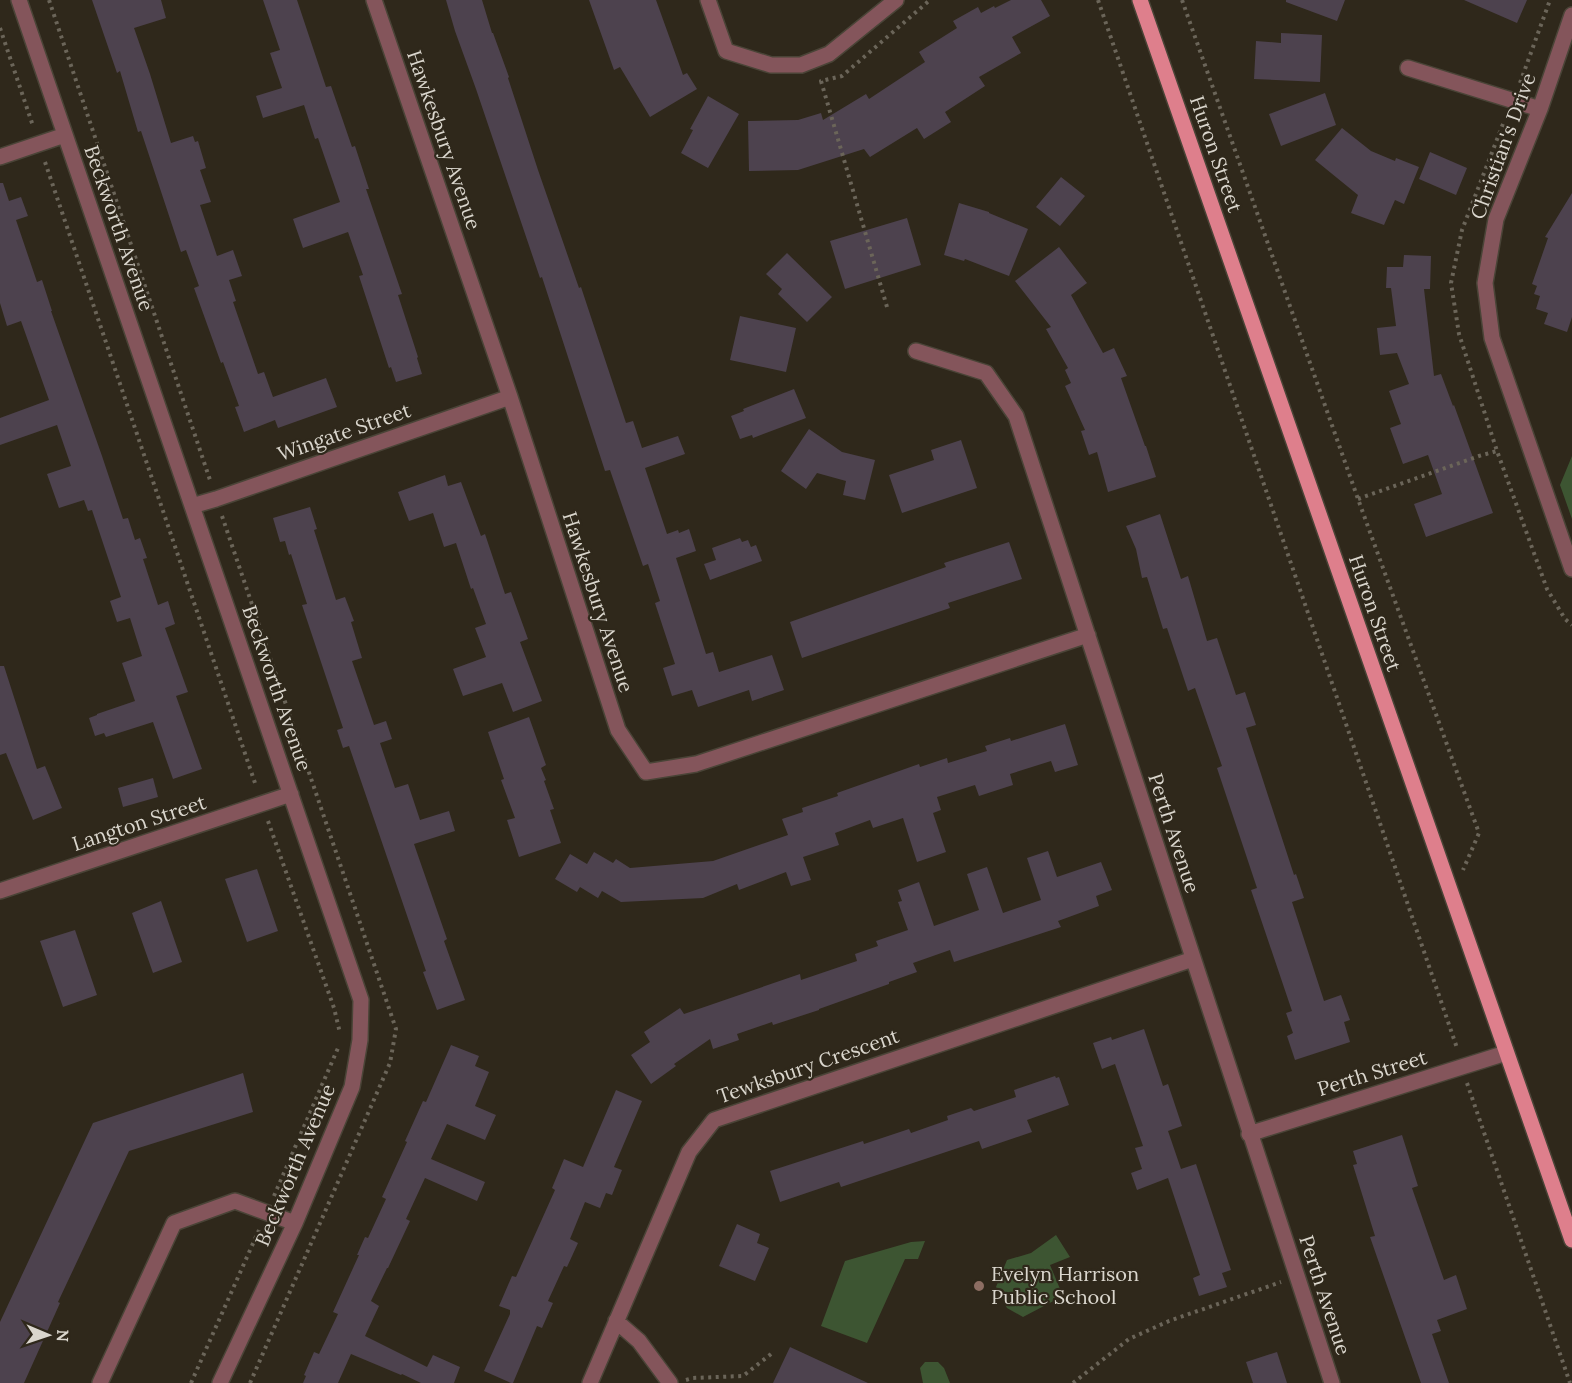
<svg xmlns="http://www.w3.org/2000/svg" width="1572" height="1383" viewBox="0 0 1572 1383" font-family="Lora,serif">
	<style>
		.green { fill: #3d5532 }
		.building { fill: #4d424e }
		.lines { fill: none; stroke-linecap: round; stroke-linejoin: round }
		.minor-casing { stroke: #4a4437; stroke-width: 18 }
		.major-casing { stroke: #4a4437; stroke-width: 18 }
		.path { stroke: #6b6559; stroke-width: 4; stroke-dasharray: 3 4.5; stroke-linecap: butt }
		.minor { stroke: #84555b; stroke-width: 15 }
		.major { stroke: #de7f8c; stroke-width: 15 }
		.education-dot { fill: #8d6e63; stroke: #2f281b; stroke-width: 2 }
		.labels { text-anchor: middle; stroke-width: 4.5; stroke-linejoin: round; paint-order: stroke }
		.street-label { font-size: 20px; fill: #dad6cd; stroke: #2f281b }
		.poi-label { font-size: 20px; fill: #dad6cd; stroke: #2f281b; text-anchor: start }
	</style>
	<rect width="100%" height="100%" fill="#2f281b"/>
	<path class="green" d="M1572,456V519L1560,485Z
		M1056,1235L1070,1257L1050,1265L1063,1296L1023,1317L1007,1308L996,1287L1007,1260L1031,1253Z
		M925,1241L918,1259H905L867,1343L821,1326L845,1261L911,1242Z
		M925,1362H938L944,1368L950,1383H923L920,1368Z"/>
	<path class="building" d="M92,0H161L166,18L134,28L150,74L171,143L193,136L195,142L198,141L206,168L200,170L211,202L200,205L217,256L233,250L242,276L229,280L236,301L233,302L258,374L264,372L273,397L326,378L337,407L278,428L275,420L244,432L235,407L239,406L223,362L221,363L194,288L199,286L186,250L181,252L141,131L138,132L120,71L117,73Z
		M263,0H297L326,87L331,86L352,147L355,146L369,189H366L402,294L398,295L418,357L417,358L422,374L396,382L391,367L389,368L359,276L363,275L348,232L303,248L293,219L340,202L318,138L315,139L304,105L263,118L256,96L282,88L270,53L280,50Z
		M446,0H482L492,33H493L509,77L508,78L538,170L579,288L581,287L626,423L633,421L642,448L678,436L685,454L645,468L667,534L678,530L679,533L689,529L696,551L676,558L706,654L713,652L719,672L772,655L784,690L752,701L749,690L698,707L692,690L672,696L663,668L675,664L655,603L660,601L648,564L643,566L610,470L605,471L542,277L540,278L476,89L455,31Z
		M589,0H656L683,75L687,73L697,89L650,117L620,67L614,70Z
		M1011,0H1041L1050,16L1012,37L1021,53L979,77L985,86L945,112L951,122L924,139L917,128L870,157L864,149L798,170L749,171L748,121L798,120L821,113L823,120L866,94L869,99L925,62L919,52L957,28L953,21L978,7L981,13L994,6L995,8Z
		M1286,0H1345L1337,21L1286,2Z
		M1464,0H1527L1517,23Z
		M1281,33L1322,35L1320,82L1254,79L1256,41L1281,43Z
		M1325,93L1336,125L1281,146L1269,114Z
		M708,96L739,114L708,168L681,153L693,130L690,129Z
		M1342,128L1371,151L1395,161L1396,158L1419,167L1404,204L1395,200L1384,225L1351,213L1358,195L1315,160Z
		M1430,152L1467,168L1456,195L1419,179Z
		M1061,177L1085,196L1060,226L1036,207Z
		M0,183H3L9,201L21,197L28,216L16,220L37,282L42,280L52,311H51L102,456L123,519L128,518L135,540L140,538L147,558L143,559L158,605L168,601L175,624L165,628L188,692L176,696L202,769L173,779L153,722L106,737L104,733L95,736L89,718L97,715V714L135,701L122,663L142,656L130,618L117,622L110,601L121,597L92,510L88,511L84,500L59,508L47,474L71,466L57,425L0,445V418L49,400L21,321L7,326L0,303Z
		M1572,193V317L1567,332L1544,324L1548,313L1536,309L1540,296L1534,294L1537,286L1532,284L1548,238L1545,237Z
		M959,203L989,212V213L1028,229L1009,276L965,259L964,261L944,255Z
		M907,218L921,265L845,289L830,241Z
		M1059,247L1087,283L1071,295L1103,353L1114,348L1127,376L1121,378L1145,446H1146L1156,477L1108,492L1097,452L1089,455L1081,431L1085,430L1065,386L1071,383L1065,370L1068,368L1046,329L1051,327L1015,281Z
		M787,253L832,297L807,322L778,294L782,289L766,274Z
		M1404,255L1431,256L1430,289H1424L1434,376L1441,374L1453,406L1454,405L1493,513L1426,537L1414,504L1442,494L1428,455L1403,464L1390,428L1401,424L1389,391L1409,384L1397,353L1380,355L1377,328L1396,326L1391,288H1386L1387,267H1403Z
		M740,316L796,328L786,372L730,360Z
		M794,389L806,418L753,438L752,435L740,439L731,416L744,411L743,409Z
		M809,429L842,452L875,460L865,500L843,495L846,481L817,473L806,489L781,471Z
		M961,440L977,488L902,513L889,475L934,460L931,450Z
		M445,475L448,486L461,482L481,536L485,534L505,594L511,592L528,639L520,642L542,701L513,712L502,683L463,696L453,669L486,657L475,628L486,624L473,588L471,589L456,543L444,547L433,513L409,521L398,492Z
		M310,507L317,529L314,530L336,600L345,597L354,621L351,622L362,658L352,661L374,725L386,721L392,739L380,743L395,788L408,784L420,820L449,811L455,831L414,844L447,939L444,941L465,1000L437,1010L423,972L426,971L349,746L343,748L337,730L343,728L302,605L307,604L291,554L289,555L285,541L280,542L273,518Z
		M1160,514L1181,579L1188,576L1207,641L1217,638L1236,695L1245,692L1256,725L1246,728L1294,875L1296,874L1304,898L1292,902L1324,1001L1341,995L1350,1020L1344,1022L1350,1042L1295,1060L1287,1036L1293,1033L1286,1013L1292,1011L1251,890L1257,888L1217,768L1222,766L1195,688L1188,691L1167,628L1163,629L1147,577L1142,578L1136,549L1126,526Z
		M740,538L742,542L748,540L751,547L756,545L762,561L710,580L704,564L716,560L712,548Z
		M1009,542L1022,579L948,603L950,608L802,658L790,622L946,567L944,563Z
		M0,666H4L37,769L45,766L62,808L33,820L6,753L0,755Z
		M529,717L546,765L541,768L546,780L544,781L554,809L550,810L561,843L519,857L507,820L515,818L501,780L504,779L488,732Z
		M1065,724L1078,765L1055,772L1051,761L1010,774L1013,785L979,796L975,785L937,797L941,810L933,813L946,852L917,862L903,818L873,828L870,820L835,833L839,845L803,857L811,880L791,886L786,872L739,890L737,884L703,898L621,902L602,891L598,898L580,887L577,892L555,879L570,854L587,864L594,852L613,863L616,859L630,868L713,861L788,835L782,819L803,812L802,808L838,796L837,793L919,764L920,767L947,758L948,763L987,751L985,746L1010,738L1011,741Z
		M153,778L158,797L123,807L118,788Z
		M1048,851L1057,877L1101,862L1112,890L1096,896L1099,906L1058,921L1061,927L954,962L950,950L913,963L917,972L889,982V984L819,1009V1010L773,1025L772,1022L737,1034L739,1040L713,1049L710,1039L674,1064L676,1066L651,1084L631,1055L650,1042L644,1032L680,1008L684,1014L800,974L801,980L857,961L855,954L878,946L876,941L908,930L898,902L902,901L898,890L919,882L934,926L979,910L967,874L987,867L1003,913L1041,900L1027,858Z
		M257,869L278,931L247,942L225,879Z
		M161,901L182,962L153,973L132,913Z
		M75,930L97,995L63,1007L40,941Z
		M1144,1029L1163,1086L1168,1084L1182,1126L1168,1131L1181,1169L1196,1164L1231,1270L1222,1273L1227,1287L1199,1296L1193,1278L1200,1275L1168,1178L1137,1190L1131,1173L1142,1169L1135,1148L1143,1146L1115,1064L1102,1069L1093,1043L1111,1037L1112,1040Z
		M451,1045L479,1056L475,1066L489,1072L475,1106L496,1115L485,1140L447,1124L431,1159L485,1182L477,1201L425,1178L406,1219L410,1221L388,1268H387L371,1301L379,1306L365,1336L427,1367L433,1355L460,1367L454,1383H421L402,1374L401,1375L351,1354L338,1383H303L306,1376L304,1375L314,1352L319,1354L338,1314L333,1312L359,1255H357L365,1237L368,1238L386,1199L382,1197L407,1142L405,1141L423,1101L426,1102Z
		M243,1073L253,1112L129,1151L58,1302L60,1303L24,1383H0V1322L93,1123Z
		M1055,1076L1056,1078L1059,1077L1069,1105L1027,1120L1032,1132L982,1149L979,1141L841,1187L839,1182L780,1202L770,1171L863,1141L864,1144L909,1129L911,1133L948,1120L947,1116L971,1108L974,1111L1016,1097L1014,1090Z
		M616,1090L642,1101L614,1167L622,1170L612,1195L606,1193L600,1208L585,1202L570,1239L578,1243L567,1267L564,1266L548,1301L553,1303L542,1328L537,1326L513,1383H511L484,1371L510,1314V1310L499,1306L512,1276L516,1277L555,1190L552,1188L564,1159L583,1167Z
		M1402,1135L1418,1186L1412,1188L1444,1280L1456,1275L1467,1309L1437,1320L1441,1331L1432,1334L1449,1383H1421L1370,1237L1375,1236L1353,1165L1357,1164L1353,1151Z
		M737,1224L760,1234L757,1243L769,1248L755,1281L719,1266Z
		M790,1347L868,1383H773Z
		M1277,1352L1287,1383H1253L1246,1362Z"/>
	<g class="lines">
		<defs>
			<path id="minor" d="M19,0L361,1000L360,1040L352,1087L295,1223L220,1383
				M374,0L510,397L618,730L646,772L696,764L1088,635
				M708,0L726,51L771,65H801L829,54L896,0
				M1572,15L1540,109L1496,219L1485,283L1492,338L1572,569
				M1408,68L1540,109
				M0,157L65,135
				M916,351L986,373L1016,416L1332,1383
				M192,506L216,499L510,397
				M0,891L291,794
				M1249,1134L1506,1053
				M616,1321L639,1341L670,1383
				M100,1383L174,1223L235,1201L295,1223
				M590,1383L689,1152L714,1120L1193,959"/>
			<path id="major" d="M1140,0L1572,1240"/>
		</defs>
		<use href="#minor" class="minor-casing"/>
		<use href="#major" class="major-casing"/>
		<path class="path" d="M49,0L211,483
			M1098,0L1457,1048
			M1182,0L1358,499L1479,833L1463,870
			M0,28L33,126
			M1520,83L1550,0
			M1503,124L1462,230L1451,283L1459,334L1497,451L1547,589L1565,619L1572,625
			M45,162L256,786
			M887,307L821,81L842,76L930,0
			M1358,499L1479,456L1497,451
			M222,516L396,1029L390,1063L250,1383
			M268,821L334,1008L340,1033
			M1467,1083L1570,1383
			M274,1196L338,1048
			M686,1380L693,1378L743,1376L771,1354
			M191,1383L259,1230
			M1073,1383L1129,1339L1169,1321L1281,1282"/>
		<use href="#minor" class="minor"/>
		<use href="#major" class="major"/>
	</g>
	<circle class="education-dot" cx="979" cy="1286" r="6"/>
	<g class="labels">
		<g class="street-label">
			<text transform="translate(444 140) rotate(71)" y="7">Hawkesbury Avenue</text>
			<text transform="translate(1503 146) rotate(-70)" y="7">Christian's Drive</text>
			<text transform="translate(1216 154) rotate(71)" y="7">Huron Street</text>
			<text transform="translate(119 228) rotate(71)" y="7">Beckworth Avenue</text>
			<text transform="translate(344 432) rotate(-19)" y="7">Wingate Street</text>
			<text transform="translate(598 602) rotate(72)" y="7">Hawkesbury Avenue</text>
			<text transform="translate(1375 613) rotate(71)" y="7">Huron Street</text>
			<text transform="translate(277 688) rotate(71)" y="7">Beckworth Avenue</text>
			<text transform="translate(139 823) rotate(-18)" y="7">Langton Street</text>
			<text transform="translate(1174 833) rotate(72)" y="7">Perth Avenue</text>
			<text transform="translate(808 1066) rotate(-19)" y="7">Tewksbury Crescent</text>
			<text transform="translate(1372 1073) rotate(-17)" y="7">Perth Street</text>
			<text transform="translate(295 1165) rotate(-67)" y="7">Beckworth Avenue</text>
			<text transform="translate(1325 1295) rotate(72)" y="7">Perth Avenue</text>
		</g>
		<g class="poi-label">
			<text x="991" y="1281">Evelyn Harrison<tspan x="991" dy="23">Public School</tspan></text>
		</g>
	</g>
	<g transform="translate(48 1335) rotate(92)" stroke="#2f281b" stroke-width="4.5" paint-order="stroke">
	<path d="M0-4.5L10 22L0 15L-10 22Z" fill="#dad6cd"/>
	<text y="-9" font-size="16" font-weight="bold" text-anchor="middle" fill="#dad6cd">N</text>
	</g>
</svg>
